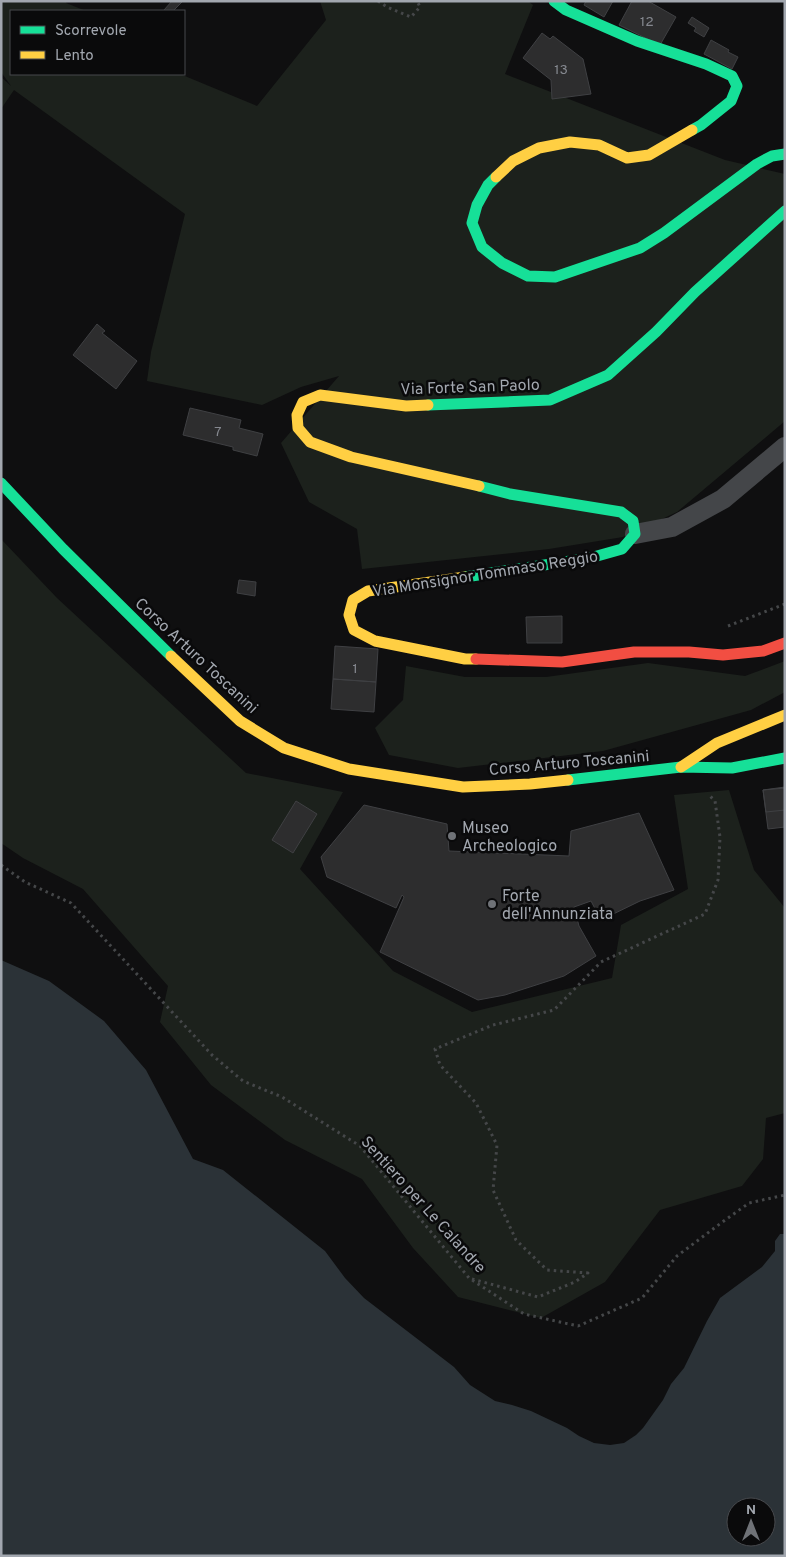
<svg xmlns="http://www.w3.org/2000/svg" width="786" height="1557" viewBox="0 0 786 1557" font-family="Overpass,sans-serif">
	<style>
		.green { fill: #1c211c }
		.water { fill: #2b3237; fill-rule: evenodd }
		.building { fill: #2d2d2e; stroke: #3f4043 }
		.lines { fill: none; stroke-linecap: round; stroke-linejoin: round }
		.path { stroke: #454749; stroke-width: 3; stroke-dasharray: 2.5 4; stroke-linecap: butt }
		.street { stroke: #444649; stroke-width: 20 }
		.fast { stroke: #16e098; stroke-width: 11 }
		.slow { stroke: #ffcf43; stroke-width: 11 }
		.jam { stroke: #f24e42; stroke-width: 11 }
		.poi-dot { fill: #6f7277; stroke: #0a0a0b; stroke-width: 2 }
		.labels { text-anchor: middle; stroke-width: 5; stroke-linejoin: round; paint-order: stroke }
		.number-label { font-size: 14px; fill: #85888f }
		.street-label { font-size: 16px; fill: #a2a7af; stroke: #0a0a0b }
		.poi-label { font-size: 16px; fill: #a2a7af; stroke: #0a0a0b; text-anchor: start }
	</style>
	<rect width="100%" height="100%" fill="#0f0f10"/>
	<path class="green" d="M1,1H67L66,3L86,11H11V74H180L257,106L326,20L320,1H528L533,5L505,74L725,160L785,174V421L677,512L623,537L549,549L362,569L357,529L309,502L281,443L339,376L301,387L262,405L147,381L151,352L185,214L14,90L1,109V77L11,86L1,72Z
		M1,539L57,598L246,773L343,792L300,869L393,971L472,1012L612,978L621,925L688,889L674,795L729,790L754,870L785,908V1113L766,1118L763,1159L742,1186L660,1210L605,1282L541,1318L458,1297L413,1248L362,1179L285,1140L211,1085L160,1022L168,986L83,889L23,858L1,843Z
		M785,661V692L751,710L603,751L458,768L389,755L375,728L403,700L406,666L465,677H546L648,663L745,676Z"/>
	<path class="water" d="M1,960L49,981L104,1021L146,1070L193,1159L223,1170L325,1251L345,1278L364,1298L454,1367L470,1385L495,1401L512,1405L531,1411L567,1428L579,1436L594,1443L610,1445L624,1443L636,1435L643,1428L663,1400L671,1384L684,1368L707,1321L720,1298L762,1267L775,1251V1241L780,1234H785V1556H1ZM736,1507H766V1537H736Z"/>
	<path class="building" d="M172,1H183L173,11H165L164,10Z
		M586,1H613L604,17L584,5Z
		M632,1H648L676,17L660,45L619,25Z
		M692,17L709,28L704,37L694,31L696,28L688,23Z
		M542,33L550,39L553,36L583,59L591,94L552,99L551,80L523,58Z
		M711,40L729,50L728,52L738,57L732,69L704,54Z
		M97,324L105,331L102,333L137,361L116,389L73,355Z
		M190,408L241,420L239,428L263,434L257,456L233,450V447L183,435Z
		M239,580L256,582L255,596L237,593Z
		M562,616V643H527L526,617Z
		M335,646L378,649L376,682L333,679Z
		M333,679L376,682L374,712L331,709Z
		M785,787V827L768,829L763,790Z
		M785,788V810L766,812L763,790Z
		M296,801L317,814L293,853L272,840Z
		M364,805L447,824L449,851L569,856L571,831L639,813L674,890L640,901L601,920L591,901L574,907L579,926L596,956L564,976L505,995L478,1000L380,952L404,897L402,895L396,908L327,877L321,857Z"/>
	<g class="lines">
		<path class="path" d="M378,1L387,7L411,17L420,7L417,1
			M728,626L785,604
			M1,865L25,882L71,903L212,1055L243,1081L282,1097L360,1146L469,1278L524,1314L578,1326L642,1298L677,1256L721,1223L749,1203L785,1195
			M472,1279L538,1297L575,1282L588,1273L547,1270L516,1240L493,1190L497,1145L476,1103L440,1065L435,1049L493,1025L554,1010L601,962L705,914L718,880L720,837L715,801L708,794"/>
		<path class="street" d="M635,534L672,527L723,499L785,447"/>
		<path class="fast" d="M554,1L566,10L637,41L706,64L732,76L737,86L731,101L701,125L692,130
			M496,177L488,185L477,205L472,223L482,247L502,263L528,276L555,277L640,248L664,233L757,164L772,156L785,154
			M428,405L550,400L608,375L656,332L695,292L785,211
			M1,483L63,549L171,656
			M465,577L590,558L622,549L635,534L633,521L621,512L510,494L479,486
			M568,780L681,767L732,768L785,758"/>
		<path class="slow" d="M496,177L513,161L539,148L570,142L599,145L627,158L649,155L692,130
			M428,405L406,406L320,395L303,402L297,415L298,428L310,442L351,457L479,486
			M465,577L368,591L353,600L349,615L354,630L375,641L465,659H476
			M171,656L240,721L284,748L349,769L463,787L530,784L568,780
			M681,767L717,743L785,715"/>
		<path class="jam" d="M476,659L562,662L634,652H689L723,655L763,651L785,643"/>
	</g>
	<g class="poi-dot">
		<circle cx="452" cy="836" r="5"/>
		<circle cx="492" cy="904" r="5"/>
	</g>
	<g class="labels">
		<g class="number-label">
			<text x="647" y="26">12</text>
			<text x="561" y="74">13</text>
			<text x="218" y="436">7</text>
			<text x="355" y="673">1</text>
		</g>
		<g class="street-label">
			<text transform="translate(470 386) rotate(-2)" y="6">Via Forte San Paolo</text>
			<text transform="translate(485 573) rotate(-9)" y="6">Via Monsignor Tommaso Reggio</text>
			<text transform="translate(197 655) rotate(43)" y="6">Corso Arturo Toscanini</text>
			<text transform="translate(569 762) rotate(-5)" y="6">Corso Arturo Toscanini</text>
			<text transform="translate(424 1204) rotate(48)" y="6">Sentiero per Le Calandre</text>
		</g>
		<g class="poi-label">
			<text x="462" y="833">Museo<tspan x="462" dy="18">Archeologico</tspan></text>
			<text x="502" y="901">Forte<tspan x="502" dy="18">dell'Annunziata</tspan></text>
		</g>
	</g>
	<rect width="786" height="1557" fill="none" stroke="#a2a7af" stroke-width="5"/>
	<rect x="10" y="10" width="175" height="65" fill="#0a0a0b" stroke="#47494d"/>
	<rect x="20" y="26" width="25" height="8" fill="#16e098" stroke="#47494d"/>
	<text x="55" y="35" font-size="15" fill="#a2a7af">Scorrevole</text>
	<rect x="20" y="51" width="25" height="8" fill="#ffcf43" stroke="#47494d"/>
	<text x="55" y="60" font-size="15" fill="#a2a7af">Lento</text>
	<g transform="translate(751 1522)"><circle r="24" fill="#0a0a0b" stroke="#47494d"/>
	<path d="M0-4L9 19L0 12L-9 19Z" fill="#6f7277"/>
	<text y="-8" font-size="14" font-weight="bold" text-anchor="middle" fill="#a2a7af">N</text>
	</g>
</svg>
